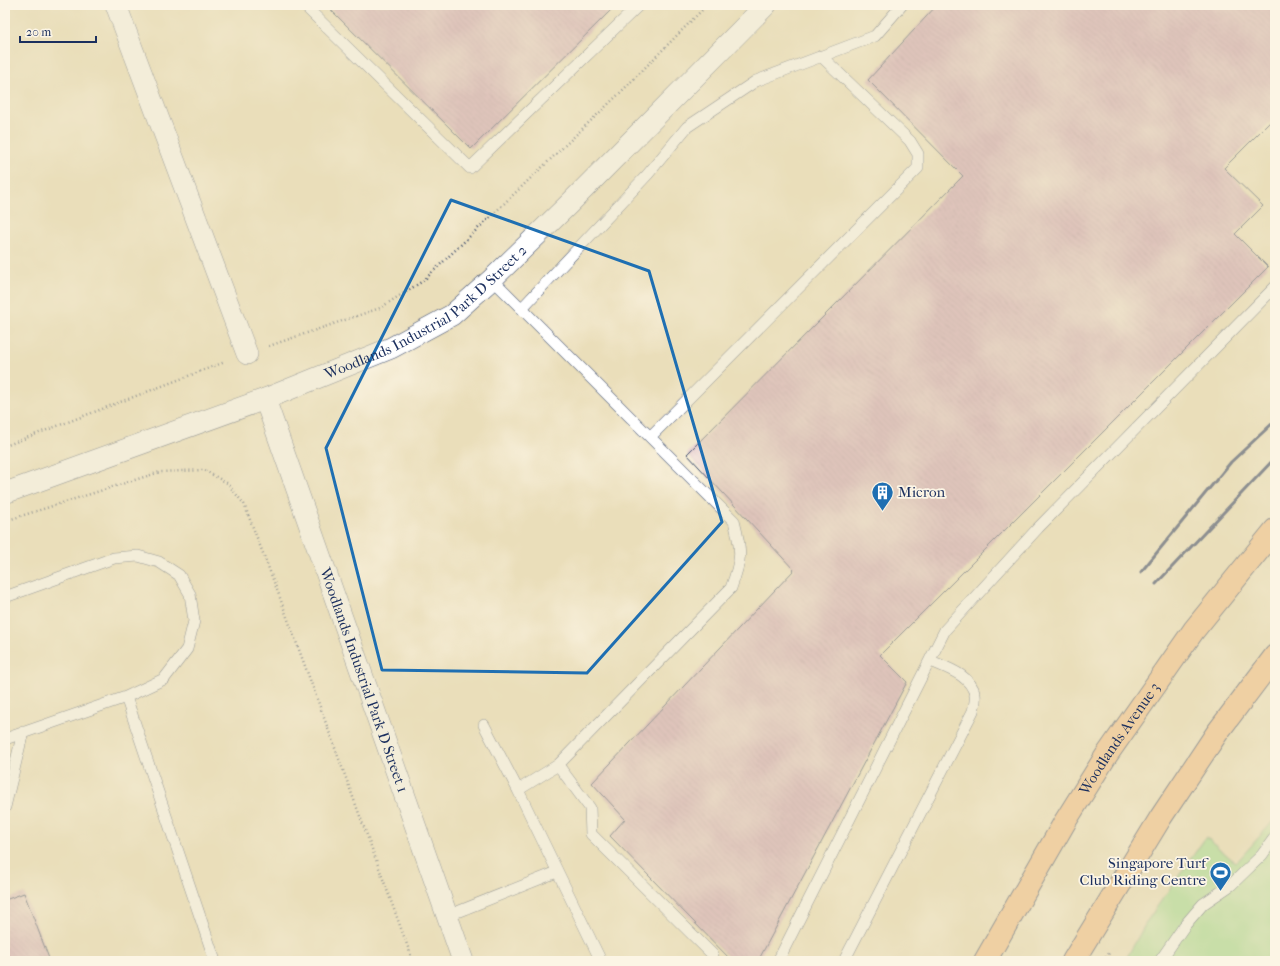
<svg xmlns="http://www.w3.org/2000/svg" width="1280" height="966" viewBox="0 0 1280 966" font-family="'IM FELL French Canon',serif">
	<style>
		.grass { fill: #a0dd92; stroke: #5e8678 }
		.building { fill: url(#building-back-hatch) }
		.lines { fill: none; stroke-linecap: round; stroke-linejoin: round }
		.lane-casing { stroke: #3a496c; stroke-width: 12 }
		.street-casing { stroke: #3a496c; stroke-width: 22 }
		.primary-casing { stroke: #3a496c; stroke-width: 24 }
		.path { stroke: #3a496c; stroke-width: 2.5; stroke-dasharray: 1 3; stroke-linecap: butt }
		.lane { stroke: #fff; stroke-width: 11 }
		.street { stroke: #fff; stroke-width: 21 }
		.primary { stroke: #f7be88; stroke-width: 22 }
		.rail { stroke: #1b2f5e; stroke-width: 3 }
		.marked { fill: none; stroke: #1f6fb2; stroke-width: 3; stroke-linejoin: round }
		.labels { text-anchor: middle; stroke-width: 3.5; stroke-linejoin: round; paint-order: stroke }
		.street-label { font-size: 15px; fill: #1b2f5e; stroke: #fcf5e5 }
		.poi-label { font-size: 15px; fill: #1b2f5e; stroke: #fcf5e5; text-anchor: start }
	</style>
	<defs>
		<pattern id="building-back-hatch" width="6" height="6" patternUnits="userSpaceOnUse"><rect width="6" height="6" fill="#d1a4bc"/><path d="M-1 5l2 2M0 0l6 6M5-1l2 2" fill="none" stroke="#a9869c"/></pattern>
	</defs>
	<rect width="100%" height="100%" fill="#fcf5e5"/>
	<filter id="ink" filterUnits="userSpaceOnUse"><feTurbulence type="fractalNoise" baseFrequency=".025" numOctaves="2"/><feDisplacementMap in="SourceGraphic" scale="8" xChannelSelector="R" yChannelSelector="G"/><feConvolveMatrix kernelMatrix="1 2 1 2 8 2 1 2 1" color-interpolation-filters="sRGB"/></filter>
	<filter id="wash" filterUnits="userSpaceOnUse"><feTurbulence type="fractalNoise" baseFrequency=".012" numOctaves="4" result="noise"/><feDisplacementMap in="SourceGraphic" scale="16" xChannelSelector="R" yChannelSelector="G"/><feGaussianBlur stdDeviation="0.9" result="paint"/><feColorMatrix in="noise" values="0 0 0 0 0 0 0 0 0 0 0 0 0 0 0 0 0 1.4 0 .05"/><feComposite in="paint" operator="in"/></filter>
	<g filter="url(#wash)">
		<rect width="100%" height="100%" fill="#eadeba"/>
		<path class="grass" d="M1275,819V961H1125L1147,921L1206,837L1236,863Z"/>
		<g id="blocks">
			<path class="building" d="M326,5H616L471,149Z
				M937,5H1275V117L1224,168L1263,206L1235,234L1268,267L880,655L907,682L758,961H732L610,836L625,819L592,783L794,570L687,454L963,176L868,80Z
				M24,893L50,961H5V900Z"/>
		</g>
	</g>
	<g filter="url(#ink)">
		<use href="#blocks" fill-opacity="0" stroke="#3a496c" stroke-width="1"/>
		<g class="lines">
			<defs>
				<path id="lane" d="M304,5L470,168L639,5
					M492,279L734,521C742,552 742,558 731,588L558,765L518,790
					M522,308L648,174L687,127L756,81L875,36L902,5
					M650,437L918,168V154L910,141L821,56
					M5,597L114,558L138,556L159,562L179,575L190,594L194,621L187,649L164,679L126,697L5,739
					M126,697L215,961
					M484,725L518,790L601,961
					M558,765L590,808L591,834L713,955
					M5,807L23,732
					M447,916L557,872
					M778,961L945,630L1038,528L1275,287
					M844,961L973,711C974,707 976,700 975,695C971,675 947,668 931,661
					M1160,961L1185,925L1203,904L1231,885L1262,855L1275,837"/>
				<g id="street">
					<path d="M116,5L247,354"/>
					<path id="s1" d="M265,399L463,961"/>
					<path id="s2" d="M5,493L265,399L391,348L452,315L492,279L568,205L766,5"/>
				</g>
				<g id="primary">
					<path id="s3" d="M985,961L1066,820L1106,756L1194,630L1275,530"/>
					<path d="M1073,961L1161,817L1217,733L1275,656"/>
				</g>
			</defs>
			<use href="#lane" class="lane-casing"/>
			<use href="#street" class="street-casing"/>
			<use href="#primary" class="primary-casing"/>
			<path class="path" d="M269,346L380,308L423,281L622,91L707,5
				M5,446L225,362
				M5,521L160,472L204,470L227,483L244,504L279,595L413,961
				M1104,961L1109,953"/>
			<use href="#lane" class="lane"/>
			<use href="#street" class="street"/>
			<use href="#primary" class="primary"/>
			<path class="rail" d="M1141,572L1231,462L1275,421
				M1156,584L1275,458"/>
		</g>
	</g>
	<path d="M0 0H1280V966H0ZM451,200L649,271L722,522L587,673L382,670L326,448Z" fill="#eadeba" fill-opacity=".55" fill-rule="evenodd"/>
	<path class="marked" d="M451,200L649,271L722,522L587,673L382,670L326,448Z"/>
	<defs>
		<symbol id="building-pin" viewBox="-11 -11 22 30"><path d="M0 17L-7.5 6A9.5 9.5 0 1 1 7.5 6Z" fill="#1f6fb2" stroke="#fcf5e5"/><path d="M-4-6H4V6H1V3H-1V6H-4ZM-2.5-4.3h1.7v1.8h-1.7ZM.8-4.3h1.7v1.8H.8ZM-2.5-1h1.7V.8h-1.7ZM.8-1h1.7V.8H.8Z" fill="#fff"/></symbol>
		<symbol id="stadium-pin" viewBox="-11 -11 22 30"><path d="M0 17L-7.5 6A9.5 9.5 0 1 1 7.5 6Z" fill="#1f6fb2" stroke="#fcf5e5"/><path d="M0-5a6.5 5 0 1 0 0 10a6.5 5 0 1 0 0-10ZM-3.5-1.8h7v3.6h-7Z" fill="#fff"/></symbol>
	</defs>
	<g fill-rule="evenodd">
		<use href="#building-pin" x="870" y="480" width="25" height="34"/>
		<use href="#stadium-pin" x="1208" y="860" width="25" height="34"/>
	</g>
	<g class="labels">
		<g class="street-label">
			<text dy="5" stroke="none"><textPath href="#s2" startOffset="461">Woodlands Industrial Park D Street 2</textPath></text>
			<text dy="5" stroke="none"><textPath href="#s1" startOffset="298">Woodlands Industrial Park D Street 1</textPath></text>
			<text dy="5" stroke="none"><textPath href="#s3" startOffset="260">Woodlands Avenue 3</textPath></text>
		</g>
		<g class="poi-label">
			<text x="898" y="497">Micron</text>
			<text x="1206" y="868" text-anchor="end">Singapore Turf<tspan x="1206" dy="17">Club Riding Centre</tspan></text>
		</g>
	</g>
	<rect width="1280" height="966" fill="none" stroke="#fcf5e5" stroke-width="20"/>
	<path d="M20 36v6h76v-6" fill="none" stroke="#1b2f5e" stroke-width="2"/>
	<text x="26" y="36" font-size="12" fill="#1b2f5e" stroke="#fcf5e5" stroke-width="3" paint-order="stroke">20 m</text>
</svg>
